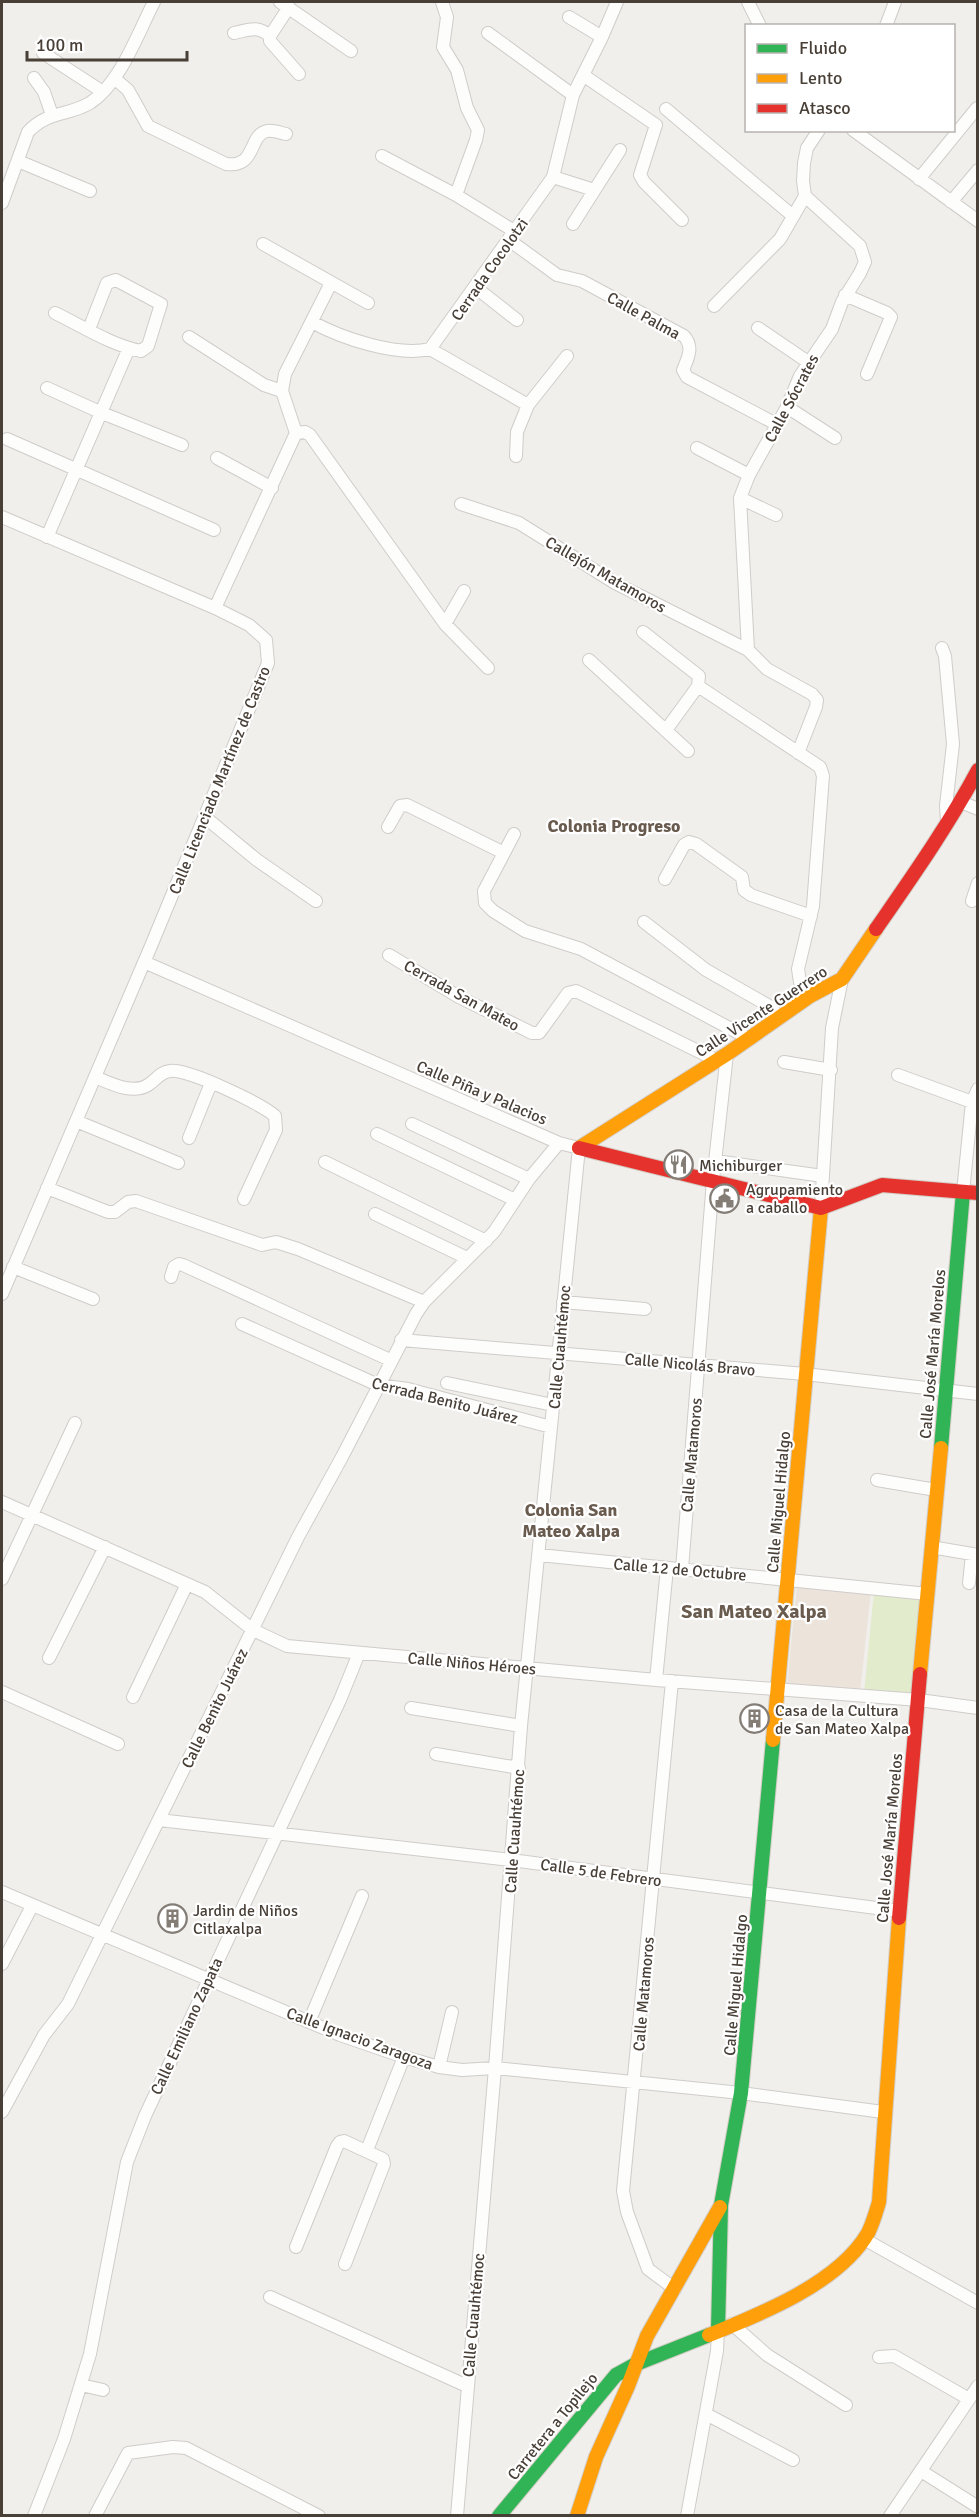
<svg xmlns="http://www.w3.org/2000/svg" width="979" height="2517" viewBox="0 0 979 2517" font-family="Signika,sans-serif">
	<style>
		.education { fill: #ece4db }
		.green { fill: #e3ebcd }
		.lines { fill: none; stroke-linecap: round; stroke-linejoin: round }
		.street-casing { stroke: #cfccc9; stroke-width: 14 }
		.fast-casing { stroke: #d2ccc4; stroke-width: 16 }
		.slow-casing { stroke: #d2ccc4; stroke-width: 16 }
		.jam-casing { stroke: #d2ccc4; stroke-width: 16 }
		.street { stroke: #fdfdfc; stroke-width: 12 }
		.fast { stroke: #30b455; stroke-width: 14 }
		.slow { stroke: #ff9f0a; stroke-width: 14 }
		.jam { stroke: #e5322d; stroke-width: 14 }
		.labels { text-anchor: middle; stroke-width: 4.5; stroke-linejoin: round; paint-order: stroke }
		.street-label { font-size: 16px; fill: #483f37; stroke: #fff }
		.poi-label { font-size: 16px; fill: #483f37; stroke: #fff; text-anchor: start }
		.neighbourhood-label { font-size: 18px; font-weight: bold; fill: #6a5b4f; stroke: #fff }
		.quarter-label { font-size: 20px; font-weight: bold; fill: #6a5b4f; stroke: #fff }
	</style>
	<rect width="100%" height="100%" fill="#f1efec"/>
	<path class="education" d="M797,1585L871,1591L860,1693L787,1685Z"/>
	<path class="green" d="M874,1591L923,1596L913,1699L864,1693Z"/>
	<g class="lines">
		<defs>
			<path id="street" d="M280,2L351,51
				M442,2L447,17L443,47L457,70L467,108L478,130L476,140L456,195L514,231
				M748,2L760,26
				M289,7L270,36V41L299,74
				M569,17L602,37
				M886,26L895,2
				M234,33C249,30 257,25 270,36
				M488,33L573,95
				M43,53L103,92
				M583,75L656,125L640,175L644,182L682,220
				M34,78L44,92L52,115
				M114,78L128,90L148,126L226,164C257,168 248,135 267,131C273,130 281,133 286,134
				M666,109L793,216
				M853,130L978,221
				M382,156L456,195
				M18,161L90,191
				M553,177L594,190
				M919,179L977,108
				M951,202L978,170
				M2,203L28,132C47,111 68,116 90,103C120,84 138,33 154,2
				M573,224L620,150
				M509,240L557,275L582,281L684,336C694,347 688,358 683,370L687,377L778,425
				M263,244L368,303
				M475,287L517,320
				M845,295L887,313L891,317L867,374
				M714,306L780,239L805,196
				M55,313C82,326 111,345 141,351L148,346L161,304L116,280L107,283L89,329
				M312,322C341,338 397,357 430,349L553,177L573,95L602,37L617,2
				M758,328L808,362
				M189,337L264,385L282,391L296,433
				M430,349L528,405
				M47,388L102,413L182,445
				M282,391L285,374L331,283
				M787,407L835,438
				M296,433L305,432L310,435L445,624L488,668
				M7,439L214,530
				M697,448L749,475
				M516,456L517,432L528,405L567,356
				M217,458L272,488
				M740,498L776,515
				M461,504L519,523L615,583L748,650
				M2,517L215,608L249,625L266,640L268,663L151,946L2,1294
				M47,537L129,348
				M215,608L296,433
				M445,624L464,591
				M643,632L699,676L698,686L820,767L823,776L813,906L798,969L800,982L810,996
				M942,648L945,656L953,744L946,806L947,821
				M589,660L688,751
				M666,730L698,686
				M798,753L816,707L817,700L812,694L767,669L748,650L740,498L749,475L787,407L800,376L832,329L842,302L860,273L865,262L860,246L805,196L803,181L804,163L807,148L819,130
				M961,802L978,809
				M206,818L257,860L316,901
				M388,827L400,806L407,805L504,853
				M514,834L484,891L485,903L493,911L525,931L581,949L748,1038
				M665,879L684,845L689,842L696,844L742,877L744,890L751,895L811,916
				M972,901L978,883
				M644,922L706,970L771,1007L779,1018
				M389,955L459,997L532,1033H539L542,1029L568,993L576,991L716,1060
				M144,962L559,1143L579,1148L521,1726L495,2068L457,2516
				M784,1062L831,1070
				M898,1075L972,1102
				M95,1077C110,1083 132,1095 148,1085C156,1080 160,1072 170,1071C187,1068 262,1104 275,1116L276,1130L244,1199
				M76,1121L178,1163
				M412,1124L529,1179
				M377,1134L515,1200
				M189,1138L211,1083
				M716,1161L823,1176
				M325,1162L486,1241
				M47,1188L108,1212H115L128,1202L136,1201L262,1245L276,1242L298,1249L424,1302
				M963,1192L972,1102L978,1089
				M821,1208L832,1028L842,979
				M375,1214L467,1258
				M13,1267L93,1299
				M171,1277L174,1267L179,1264L183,1265L390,1360
				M563,1302L645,1309
				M242,1324L378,1385L408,1389L551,1427
				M401,1340L805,1374L978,1394
				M447,1383L553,1405
				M877,1480L936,1490
				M2,1502L205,1592L253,1630L287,1646L656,1680L919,1700L978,1708
				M931,1547L978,1555
				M539,1555L928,1594
				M682,1569L713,1180L727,1054
				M2,1579L75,1423
				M969,1583L972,1554
				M49,1658L105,1547
				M656,1680L667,1568
				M672,1681L623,2191L627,2212L648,2269L675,2289
				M2,1692L118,1744
				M133,1697L187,1584
				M411,1708L521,1726
				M436,1754L519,1768
				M159,1820L511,1860L899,1911
				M2,1892L340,2035L404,2057L439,2067L462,2070L495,2068L741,2093L883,2112
				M2,1964L32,1906
				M309,2022L362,1896
				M439,2067L452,2012
				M2,2112L44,2035L68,2004L298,1537L342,1457L416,1314L424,1302L494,1232L529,1179L559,1143
				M367,2150L404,2057
				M864,2239L978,2303
				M296,2247L337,2146L340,2142L344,2141L383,2159L384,2164L345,2264
				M270,2297L467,2386
				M732,2324L767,2355L846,2405
				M879,2357L894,2356L969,2399
				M81,2385L103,2390
				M706,2414L793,2460
				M921,2471L978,2507
				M34,2516L64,2439L90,2354L127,2162L145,2116L340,1700L359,1653
				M95,2516L128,2453L173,2447L186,2448L319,2516
				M687,2516L717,2351L718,2330
				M890,2516L978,2386"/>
			<path id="fast" d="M941,1448L963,1192
				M718,2330L721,2205L741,2093L773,1740
				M499,2516L616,2375L636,2364L709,2335"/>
			<path id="slow" d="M579,1148L727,1054L810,996L842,979L876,929
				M920,1674L941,1448
				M773,1740L821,1208
				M709,2335C761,2314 839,2283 868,2233C873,2223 876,2212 879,2202L899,1918
				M577,2516L596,2457L628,2386L647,2336L720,2207"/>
			<path id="jam" d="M876,929C912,877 948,826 978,770
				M579,1148L821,1208
				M821,1208L882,1185L978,1193
				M899,1918L920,1674"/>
		</defs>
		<use href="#street" class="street-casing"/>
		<use href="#fast" class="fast-casing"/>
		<use href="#slow" class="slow-casing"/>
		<use href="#jam" class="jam-casing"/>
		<use href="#street" class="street"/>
		<use href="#fast" class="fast"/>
		<use href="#slow" class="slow"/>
		<use href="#jam" class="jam"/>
	</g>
	<defs>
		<symbol id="restaurant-ring" viewBox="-11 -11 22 22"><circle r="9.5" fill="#fff" stroke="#837d76" stroke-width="1.5"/><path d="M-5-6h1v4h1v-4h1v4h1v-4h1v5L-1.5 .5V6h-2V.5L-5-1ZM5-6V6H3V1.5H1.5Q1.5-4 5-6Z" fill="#837d76"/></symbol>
		<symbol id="civic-ring" viewBox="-11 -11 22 22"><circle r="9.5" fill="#fff" stroke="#837d76" stroke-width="1.5"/><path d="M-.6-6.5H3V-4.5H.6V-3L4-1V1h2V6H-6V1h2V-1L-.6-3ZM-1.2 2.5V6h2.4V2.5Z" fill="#837d76"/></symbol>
		<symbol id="building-ring" viewBox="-11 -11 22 22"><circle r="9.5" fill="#fff" stroke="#837d76" stroke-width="1.5"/><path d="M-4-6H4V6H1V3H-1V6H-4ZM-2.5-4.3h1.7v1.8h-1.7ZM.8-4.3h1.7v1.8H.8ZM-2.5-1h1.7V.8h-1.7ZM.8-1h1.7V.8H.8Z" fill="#837d76"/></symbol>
	</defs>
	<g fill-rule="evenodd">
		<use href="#restaurant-ring" x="662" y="1148" width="33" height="33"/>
		<use href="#civic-ring" x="708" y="1182" width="33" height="33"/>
		<use href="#building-ring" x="738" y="1702" width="33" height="33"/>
		<use href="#building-ring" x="156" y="1902" width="33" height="33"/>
	</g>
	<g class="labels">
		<g class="street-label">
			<text transform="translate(489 269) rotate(-55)" y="6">Cerrada Cocolotzi</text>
			<text transform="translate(644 315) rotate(29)" y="6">Calle Palma</text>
			<text transform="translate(791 398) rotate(-62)" y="6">Calle Sócrates</text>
			<text transform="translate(606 574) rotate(30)" y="6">Callejón Matamoros</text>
			<text transform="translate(219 780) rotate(-68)" y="6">Calle Licenciado Martínez de Castro</text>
			<text transform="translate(462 995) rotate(29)" y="6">Cerrada San Mateo</text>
			<text transform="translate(761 1011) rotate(-33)" y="6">Calle Vicente Guerrero</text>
			<text transform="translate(482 1092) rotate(23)" y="6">Calle Piña y Palacios</text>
			<text transform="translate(559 1347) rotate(-85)" y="6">Calle Cuauhtémoc</text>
			<text transform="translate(932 1354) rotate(-85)" y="6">Calle José María Morelos</text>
			<text transform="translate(690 1364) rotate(5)" y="6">Calle Nicolás Bravo</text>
			<text transform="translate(445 1400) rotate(14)" y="6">Cerrada Benito Juárez</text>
			<text transform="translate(691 1455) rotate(-85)" y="6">Calle Matamoros</text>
			<text transform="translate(778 1502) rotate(-85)" y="6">Calle Miguel Hidalgo</text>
			<text transform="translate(680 1569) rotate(5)" y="6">Calle 12 de Octubre</text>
			<text transform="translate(472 1663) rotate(5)" y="6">Calle Niños Héroes</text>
			<text transform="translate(214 1708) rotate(-64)" y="6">Calle Benito Juárez</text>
			<text transform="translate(514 1831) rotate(-86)" y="6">Calle Cuauhtémoc</text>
			<text transform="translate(889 1838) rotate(-85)" y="6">Calle José María Morelos</text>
			<text transform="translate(601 1872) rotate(8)" y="6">Calle 5 de Febrero</text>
			<text transform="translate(735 1985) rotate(-85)" y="6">Calle Miguel Hidalgo</text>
			<text transform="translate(643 1994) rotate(-85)" y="6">Calle Matamoros</text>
			<text transform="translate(186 2026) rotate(-65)" y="6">Calle Emiliano Zapata</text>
			<text transform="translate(360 2038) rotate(20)" y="6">Calle Ignacio Zaragoza</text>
			<text transform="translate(473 2315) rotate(-85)" y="6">Calle Cuauhtémoc</text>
			<text transform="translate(552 2426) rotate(-51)" y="6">Carretera a Topilejo</text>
		</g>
		<g class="poi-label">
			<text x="699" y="1171">Michiburger</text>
			<text x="746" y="1195">Agrupamiento<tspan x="746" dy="18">a caballo</tspan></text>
			<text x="775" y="1716">Casa de la Cultura<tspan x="775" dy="18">de San Mateo Xalpa</tspan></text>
			<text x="193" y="1916">Jardin de Niños<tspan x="193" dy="18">Citlaxalpa</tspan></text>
		</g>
		<g class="neighbourhood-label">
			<text x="614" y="832">Colonia Progreso</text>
			<text x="571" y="1516">Colonia San<tspan x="571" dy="21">Mateo Xalpa</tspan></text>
		</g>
		<g class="quarter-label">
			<text x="754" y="1618">San Mateo Xalpa</text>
		</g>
	</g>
	<rect width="979" height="2517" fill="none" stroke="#483f37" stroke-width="6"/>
	<rect x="745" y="24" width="210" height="108" fill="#ffffff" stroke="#b6b2af" stroke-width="1.5"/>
	<rect x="757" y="44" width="30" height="9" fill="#30b455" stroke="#b6b2af" stroke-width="1.5"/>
	<text x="799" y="54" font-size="18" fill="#483f37">Fluido</text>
	<rect x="757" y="74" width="30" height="9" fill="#ff9f0a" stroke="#b6b2af" stroke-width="1.5"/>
	<text x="799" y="84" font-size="18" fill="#483f37">Lento</text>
	<rect x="757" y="104" width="30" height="9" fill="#e5322d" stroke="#b6b2af" stroke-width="1.5"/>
	<text x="799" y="114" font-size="18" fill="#483f37">Atasco</text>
	<path d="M27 51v9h160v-9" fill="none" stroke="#483f37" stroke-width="3"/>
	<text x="36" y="51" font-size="18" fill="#483f37" stroke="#ffffff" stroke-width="4.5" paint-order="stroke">100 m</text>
</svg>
